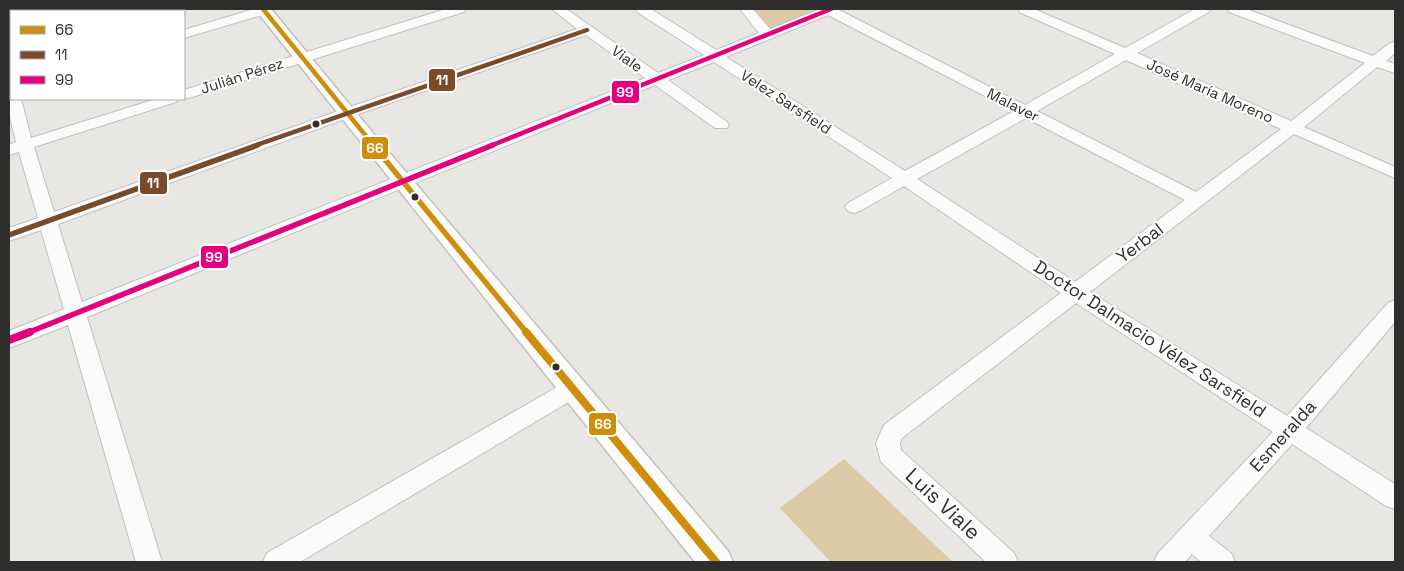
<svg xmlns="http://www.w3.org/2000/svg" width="1404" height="571" viewBox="0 0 1404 571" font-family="'Space Grotesk',sans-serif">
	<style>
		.green { fill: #dbcaa5 }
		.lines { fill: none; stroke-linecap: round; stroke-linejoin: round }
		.minor-casing { stroke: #c2c0be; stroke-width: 2 }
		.tertiary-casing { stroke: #c2c0be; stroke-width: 3 }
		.minor { fill: #fcfbfb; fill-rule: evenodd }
		.tertiary { fill: #fcfbfb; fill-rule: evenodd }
		.bus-1-far2-casing { stroke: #fff; stroke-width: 7 }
		.bus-1-far1-casing { stroke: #fff; stroke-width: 9 }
		.bus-1-casing { stroke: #fff; stroke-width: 11 }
		.bus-2-far1-casing { stroke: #fff; stroke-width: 7 }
		.bus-2-casing { stroke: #fff; stroke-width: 9 }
		.bus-3-far2-casing { stroke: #fff; stroke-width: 7 }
		.bus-3-far1-casing { stroke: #fff; stroke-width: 9 }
		.bus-3-casing { stroke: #fff; stroke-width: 11 }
		.bus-1-far2 { stroke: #cf8e09; stroke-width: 4.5 }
		.bus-1-far1 { stroke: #cf8e09; stroke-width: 5.5 }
		.bus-1 { stroke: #cf8e09; stroke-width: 8 }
		.bus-2-far1 { stroke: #7a4b2a; stroke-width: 4.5 }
		.bus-2 { stroke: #7a4b2a; stroke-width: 5.5 }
		.bus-3-far2 { stroke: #e5007d; stroke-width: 4.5 }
		.bus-3-far1 { stroke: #e5007d; stroke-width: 5.5 }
		.bus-3 { stroke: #e5007d; stroke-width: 8 }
		.bus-dot { fill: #302e2c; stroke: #fff; stroke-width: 2 }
		.labels { text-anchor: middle; stroke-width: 4; stroke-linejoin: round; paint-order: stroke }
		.far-street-label { font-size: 15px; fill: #302e2c; stroke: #fff }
		.street-label { font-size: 18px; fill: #302e2c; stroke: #fff }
		.near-street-label { font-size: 21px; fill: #302e2c; stroke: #fff }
		.line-badge { stroke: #fff; stroke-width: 2 }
		.badge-label { font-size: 14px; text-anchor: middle; font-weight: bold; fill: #fff }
	</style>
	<rect width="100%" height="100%" fill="#e8e7e3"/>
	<path class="green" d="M746,9H831L768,35Z
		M844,459L953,562H831L780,508Z"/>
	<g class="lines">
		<defs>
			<path id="minor" d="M72,9H93L91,11H71Z
				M254,9L271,10L269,13L184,38V30Z
				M446,9H466L464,12L189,98L181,99H184V90Z
				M552,9H566L658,73L704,55L637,12L636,9H651L716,50L759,33L740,9H753L770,29L820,9H837L1025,105L1115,54L1019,12L1018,9H1034L1125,48L1195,9H1210L1209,12L1137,53L1291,121L1365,63L1229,12L1228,9H1246L1373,56L1390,43L1395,42V53L1386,61L1395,64V73L1377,67L1304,127L1395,167V178L1294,134L1090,292L1287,416L1388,303L1395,300V322L1306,428L1395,484V509L1386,506L1292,444L1209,536L1231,553L1235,562H1201L1192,554L1185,562H1154L1158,553L1273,432L1076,303L902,438L900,443L901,450L1014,553L1018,562H986L881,462L876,443L884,425L1061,293L904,186L860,211L854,213L848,211L845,207L848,203L892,178L714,62L668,80L727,122L729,125L727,128H715L655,85L87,317L162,562H136L68,325L9,348V331L64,309L41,230L9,241V228L38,218L19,152L9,155V145L16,142L9,113V95H11V99H21L31,138L156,99H179L176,102L34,147L54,212L341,110L577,29ZM828,15L1014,111L905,171L726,57ZM586,35L645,78L82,302L58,224L353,116ZM1126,60L1281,129L1196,192L1037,111ZM1026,118L1185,200L1075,282L917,179Z
				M9,24H11V33H9Z
				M9,79L11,80V89L9,88Z
				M574,379L582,382L585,388L582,394L300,562H263L267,553L566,382Z"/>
			<path id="tertiary" d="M255,9H271L382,144L728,551L733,562H695Z"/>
		</defs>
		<use href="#minor" class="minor-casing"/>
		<use href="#tertiary" class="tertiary-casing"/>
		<use href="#minor" class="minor"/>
		<use href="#tertiary" class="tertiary"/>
		<defs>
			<path id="bus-1-far2" d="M263,9L374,146"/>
			<path id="bus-1-far1" d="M373,145L527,333"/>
			<path id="bus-1" d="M526,332L716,562"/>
			<path id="bus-2-far1" d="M254,146L587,30"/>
			<path id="bus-2" d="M9,235L258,145"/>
			<path id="bus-3-far2" d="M490,146L831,9"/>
			<path id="bus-3-far1" d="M27,333L493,145"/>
			<path id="bus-3" d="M9,340L30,332"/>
		</defs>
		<use href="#bus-1-far2" class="bus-1-far2-casing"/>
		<use href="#bus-1-far1" class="bus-1-far1-casing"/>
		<use href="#bus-1" class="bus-1-casing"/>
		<use href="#bus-2-far1" class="bus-2-far1-casing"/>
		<use href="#bus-2" class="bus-2-casing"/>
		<use href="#bus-3-far2" class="bus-3-far2-casing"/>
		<use href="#bus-3-far1" class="bus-3-far1-casing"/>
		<use href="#bus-3" class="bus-3-casing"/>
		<use href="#bus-1-far2" class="bus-1-far2"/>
		<use href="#bus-1-far1" class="bus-1-far1"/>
		<use href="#bus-1" class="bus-1"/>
		<use href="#bus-2-far1" class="bus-2-far1"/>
		<use href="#bus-2" class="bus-2"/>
		<use href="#bus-3-far2" class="bus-3-far2"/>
		<use href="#bus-3-far1" class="bus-3-far1"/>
		<use href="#bus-3" class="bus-3"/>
	</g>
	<g class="bus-dot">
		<circle cx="316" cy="124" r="4.5"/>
		<circle cx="415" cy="197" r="4.5"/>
		<circle cx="556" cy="367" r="4.5"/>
	</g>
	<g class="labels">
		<g class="far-street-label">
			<text transform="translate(627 59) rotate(36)" y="5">Viale</text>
			<text transform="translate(242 76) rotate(-18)" y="5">Julián Pérez</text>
			<text transform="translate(1210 91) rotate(24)" y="5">José María Moreno</text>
			<text transform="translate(786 102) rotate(33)" y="5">Velez Sarsfield</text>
			<text transform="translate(1013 105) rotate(27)" y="5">Malaver</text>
		</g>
		<g class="street-label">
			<text transform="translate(1140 243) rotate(-37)" y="6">Yerbal</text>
			<text transform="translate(1150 339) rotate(33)" y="6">Doctor Dalmacio Vélez Sarsfield</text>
			<text transform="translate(1283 436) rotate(-48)" y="6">Esmeralda</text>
		</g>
		<g class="near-street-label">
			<text transform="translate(943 504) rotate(43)" y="7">Luis Viale</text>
		</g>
	</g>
	<g class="line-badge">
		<rect x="428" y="68" width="28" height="24" rx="5" fill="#7a4b2a"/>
		<rect x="611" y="80" width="29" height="24" rx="5" fill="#e5007d"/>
		<rect x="361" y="136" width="28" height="24" rx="5" fill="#cf8e09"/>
		<rect x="139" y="171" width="29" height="24" rx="5" fill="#7a4b2a"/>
		<rect x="200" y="245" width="29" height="24" rx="5" fill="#e5007d"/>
		<rect x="588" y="412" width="29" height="24" rx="5" fill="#cf8e09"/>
	</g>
	<g class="badge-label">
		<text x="442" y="85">11</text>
		<text x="625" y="97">99</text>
		<text x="375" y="153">66</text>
		<text x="153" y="188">11</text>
		<text x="214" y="262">99</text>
		<text x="603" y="429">66</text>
	</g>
	<rect width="1404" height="571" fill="none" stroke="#302e2c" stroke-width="20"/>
	<rect x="10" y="10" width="175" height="90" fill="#ffffff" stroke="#acabab"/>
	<rect x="20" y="26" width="25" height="8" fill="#cf8e09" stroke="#acabab"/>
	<text x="55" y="35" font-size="15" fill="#302e2c">66</text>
	<rect x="20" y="51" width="25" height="8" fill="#7a4b2a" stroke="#acabab"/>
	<text x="55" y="60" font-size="15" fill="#302e2c">11</text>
	<rect x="20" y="76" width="25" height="8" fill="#e5007d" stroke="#acabab"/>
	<text x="55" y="85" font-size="15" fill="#302e2c">99</text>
</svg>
